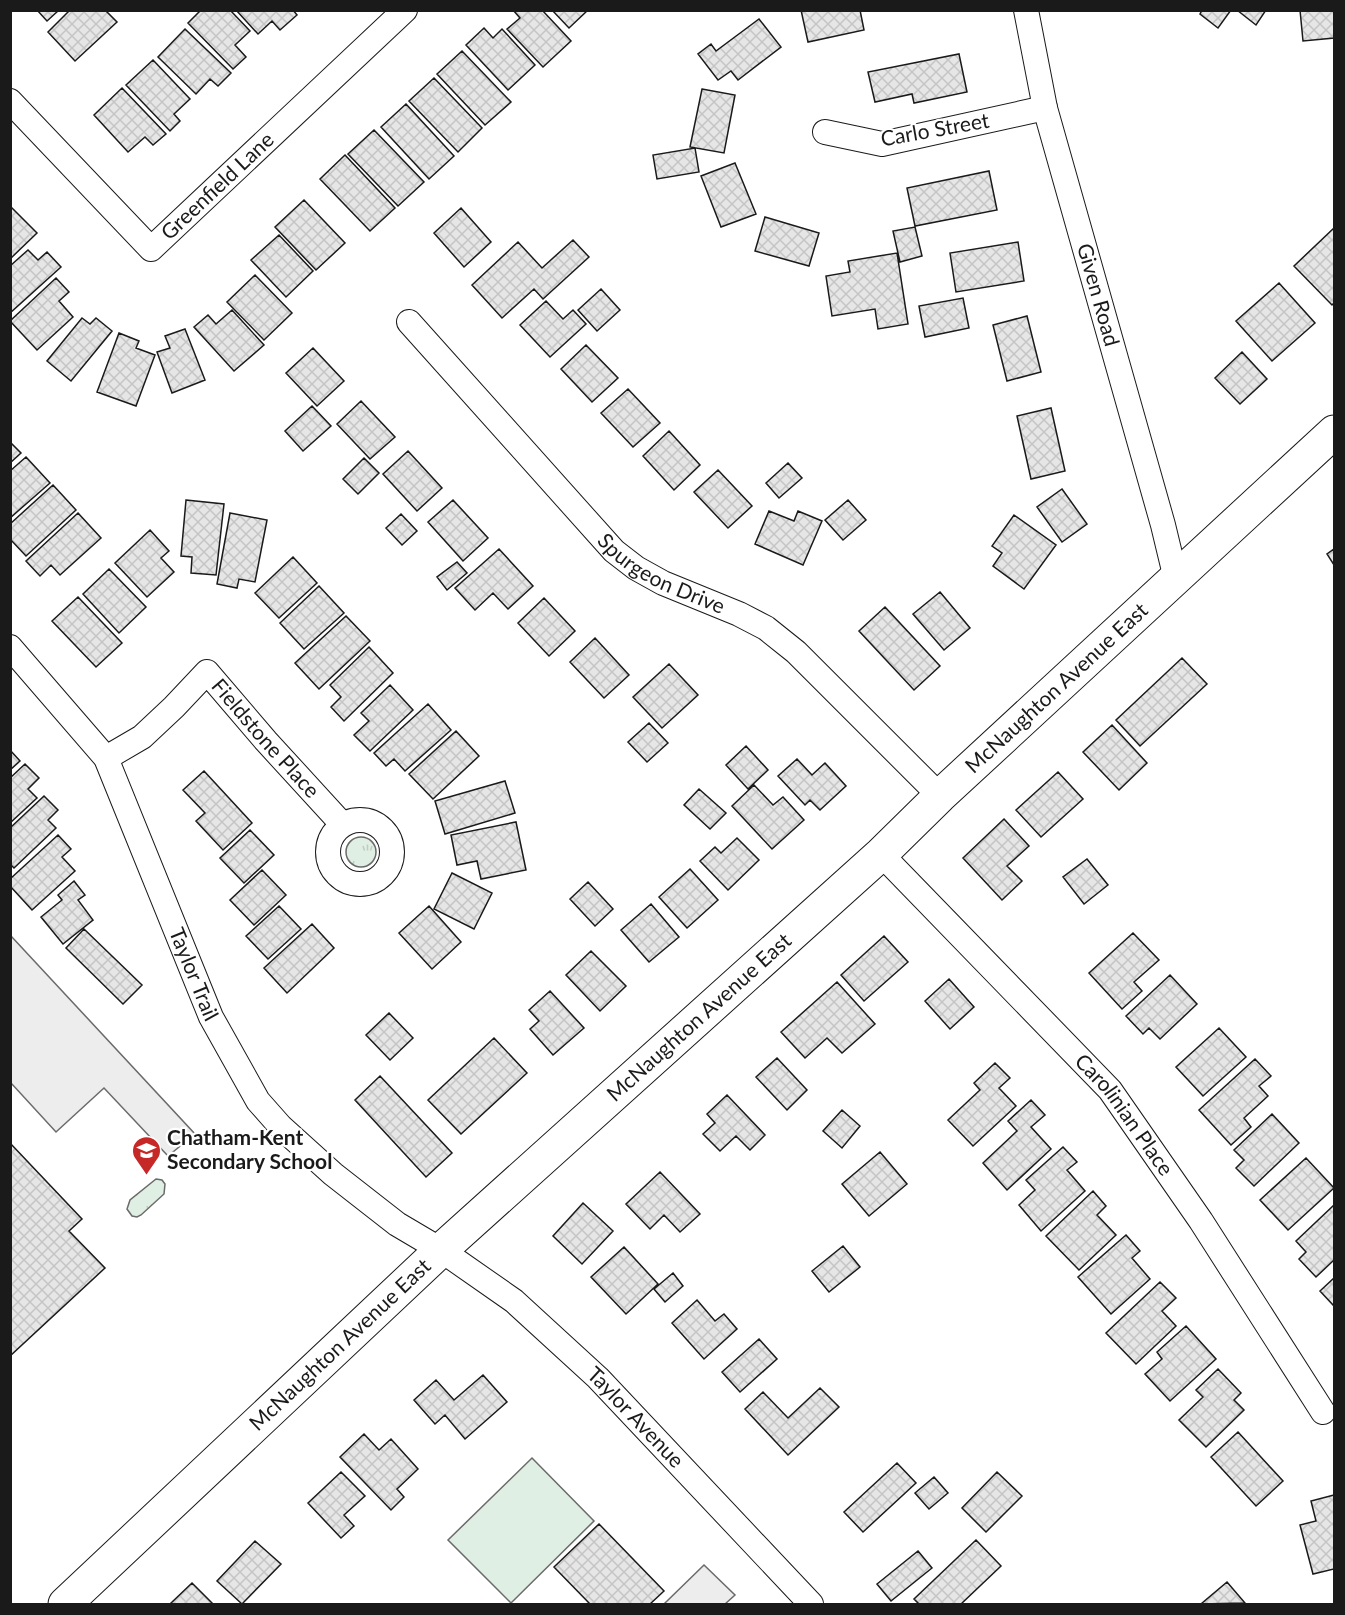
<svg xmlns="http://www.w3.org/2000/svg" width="1345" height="1615" viewBox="0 0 1345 1615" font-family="Lato,sans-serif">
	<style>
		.grass { fill: url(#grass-tufts); stroke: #6a6a6a; stroke-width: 1.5 }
		.pitch { fill: #e0efe3; stroke: #6a6a6a; stroke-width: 1.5 }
		.parking { fill: #ededed; stroke: #6a6a6a; stroke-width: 1.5 }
		.building { fill: url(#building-cross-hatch); stroke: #1a1a1a; stroke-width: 1.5 }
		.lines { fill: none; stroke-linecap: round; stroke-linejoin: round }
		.street-casing { stroke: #1a1a1a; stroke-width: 26 }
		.secondary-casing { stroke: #1a1a1a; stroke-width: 35 }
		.street { stroke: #fff; stroke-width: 24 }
		.secondary { stroke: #fff; stroke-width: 33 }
		.labels { text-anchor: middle; stroke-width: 4.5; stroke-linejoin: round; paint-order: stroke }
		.street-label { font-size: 21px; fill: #1a1a1a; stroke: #fff }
		.poi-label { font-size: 21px; font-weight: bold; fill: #1a1a1a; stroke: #fff; text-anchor: start }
	</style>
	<defs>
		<pattern id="grass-tufts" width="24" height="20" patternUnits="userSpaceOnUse" patternTransform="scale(1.5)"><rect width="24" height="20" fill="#e0efe3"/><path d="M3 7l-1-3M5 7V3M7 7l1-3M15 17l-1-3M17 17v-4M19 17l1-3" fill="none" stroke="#c0ccc2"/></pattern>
		<pattern id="building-cross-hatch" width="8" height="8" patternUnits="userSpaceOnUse" patternTransform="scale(1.5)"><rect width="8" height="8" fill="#e6e6e6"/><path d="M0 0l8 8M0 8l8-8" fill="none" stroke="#c5c5c5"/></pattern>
	</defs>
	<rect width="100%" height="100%" fill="#fff"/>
	<path class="grass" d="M346 852a15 15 0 1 1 30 0a15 15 0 1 1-30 0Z
		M156,1179L162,1180L165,1184L164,1194L141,1215L137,1217L132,1216L127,1209L130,1200Z"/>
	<path class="pitch" d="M532,1458L594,1521L511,1603L448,1540Z"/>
	<path class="parking" d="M11,936L195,1134L168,1156L104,1088L56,1132L11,1083Z
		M704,1565L735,1595L725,1604H664Z"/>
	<path class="building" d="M37,10H59L47,21Z
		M70,10H105L117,22L75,61L48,32Z
		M201,10H230L250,31L235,45L246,57L233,69L188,23Z
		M236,10H293L297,15L280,30L272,21L258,34Z
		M513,10H542L571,41L543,67L507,29L520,18Z
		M552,10H588L569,28Z
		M801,10H860L864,30L808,42Z
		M1202,10H1231L1218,28L1200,14Z
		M1237,10H1266L1256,25Z
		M1300,10H1334V38L1303,41Z
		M759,19L781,47L738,80L731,71L718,80L698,54L711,44L716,51Z
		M484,28L493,38L502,29L535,65L508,90L466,45Z
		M185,29L231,73L218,86L210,79L196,94L158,57Z
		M462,51L511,102L485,125L437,74Z
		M959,54L967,92L914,103L912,94L875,102L868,72Z
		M153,60L190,99L174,114L180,121L170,131L126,85Z
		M434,78L482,128L458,152L409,101Z
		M122,88L166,134L153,145L145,137L128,152L94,115Z
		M702,89L735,95L724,153L690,147Z
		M406,104L454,156L429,179L381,127Z
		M374,130L424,182L398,206L348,154Z
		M695,148L699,172L657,179L653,155Z
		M345,155L395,208L370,231L320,179Z
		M735,163L756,214L721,227L701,176Z
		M989,171L997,210L915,226L907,188Z
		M304,200L345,243L316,270L275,227Z
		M10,206L37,233L10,259Z
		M461,208L491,242L464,267L434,233Z
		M765,217L819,233L809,266L755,251Z
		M915,227L922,256L900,262L893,231Z
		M1334,228V303L1332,305L1294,266Z
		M279,235L313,271L286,297L251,260Z
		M573,240L589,257L543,299L534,289L502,318L472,285L518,242L542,268Z
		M1018,242L1024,281L956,292L950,253Z
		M28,250L38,260L47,252L61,267L10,313V266Z
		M897,253L908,324L878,329L875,309L832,316L826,276L850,272L848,261Z
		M255,275L292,313L264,340L227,302Z
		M56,278L69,292L59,301L73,317L37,350L10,321Z
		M1279,283L1315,323L1272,361L1236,321Z
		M601,289L620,310L597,331L578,310Z
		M963,298L969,328L925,337L919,306Z
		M546,301L563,319L573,310L586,324L550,357L520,325Z
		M232,310L264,345L234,371L194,327L208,315L216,324Z
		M1027,316L1041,372L1007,381L993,325Z
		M82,318L90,324L96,318L112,331L71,381L47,361Z
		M185,329L205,380L172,393L157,352L170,348L165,336Z
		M119,333L139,341L136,348L155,355L136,406L97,392Z
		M586,345L618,378L592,402L561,369Z
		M313,348L344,381L317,406L286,373Z
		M1242,352L1267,379L1240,404L1215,378Z
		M628,389L660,423L633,447L601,413Z
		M361,401L395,437L370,459L337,424Z
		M312,406L331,426L303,451L285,431Z
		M1051,408L1065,471L1031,479L1017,416Z
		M669,431L700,465L674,490L643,456Z
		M10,442L21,453L10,463Z
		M408,451L442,488L417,511L383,474Z
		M26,457L50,483L10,518V471Z
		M364,458L379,473L358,494L343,479Z
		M788,463L802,478L779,498L766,483Z
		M718,470L752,506L728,528L694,492Z
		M53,485L76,510L26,556L10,539V524Z
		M1062,489L1087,524L1062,542L1037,507Z
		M186,500L224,504L216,575L191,573L192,557L181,556Z
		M453,500L488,538L463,561L428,522Z
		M848,500L866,520L843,540L825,520Z
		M769,511L794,521L798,511L822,521L803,565L755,544Z
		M78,513L101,538L60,575L51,565L40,576L26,561Z
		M230,513L267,520L255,582L239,579L237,588L217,584Z
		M401,514L417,531L402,545L386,528Z
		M1014,515L1056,545L1024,589L993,566L1002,553L992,546Z
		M150,530L169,551L161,558L174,572L147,597L115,563Z
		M499,549L533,586L508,609L493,593L475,610L455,588Z
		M1334,549V565L1327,554Z
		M293,557L317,583L279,618L255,593Z
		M457,562L467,573L447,590L437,577Z
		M109,569L146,607L119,633L83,594Z
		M319,586L344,613L304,649L280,623Z
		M940,592L970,628L944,650L913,614Z
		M78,597L122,643L96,667L52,621Z
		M544,598L575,631L549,656L518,623Z
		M885,607L940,666L914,690L859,631Z
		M346,616L370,641L319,689L295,663Z
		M595,638L629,675L604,698L570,662Z
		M369,647L393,673L344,721L331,707L341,697L330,685Z
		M1182,658L1207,684L1140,746L1116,720Z
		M669,664L698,695L662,728L633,697Z
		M390,685L413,710L370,751L354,735L369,721L361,713Z
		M428,704L451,730L405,771L394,759L386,766L374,753Z
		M649,723L668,743L647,762L628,742Z
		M1112,725L1147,763L1119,790L1083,752Z
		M456,731L479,756L433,799L409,774Z
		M746,746L768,770L748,789L726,765Z
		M10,750L20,761L10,770Z
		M797,759L812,775L825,763L846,786L820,810L810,800L805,805L778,776Z
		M25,764L39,778L28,789L37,798L10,823V778Z
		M204,771L252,823L223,850L196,821L205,813L183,790Z
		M1058,772L1083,799L1041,837L1016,810Z
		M505,781L515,813L445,834L435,801Z
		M754,785L773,805L783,797L804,820L772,849L732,806Z
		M699,789L726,813L710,829L684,805Z
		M44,796L58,810L48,820L56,828L14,868L10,864V828Z
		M1004,819L1029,846L1007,866L1022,881L1002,900L963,858Z
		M516,822L526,870L481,879L477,861L457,865L451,835Z
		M250,830L274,855L244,883L220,858Z
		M58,835L71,849L62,857L75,871L32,910L10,886V879Z
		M737,838L759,860L728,890L700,861L715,847L721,853Z
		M1087,859L1108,885L1084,904L1063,877Z
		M690,869L718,900L687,928L659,897Z
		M262,870L286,895L254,925L230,900Z
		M452,873L492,893L474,929L434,909Z
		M74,881L85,895L78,900L93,920L63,944L41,917L62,900L58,895Z
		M588,882L613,909L595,926L570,899Z
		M651,904L679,937L649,962L621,930Z
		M279,906L301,929L268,959L246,936Z
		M429,906L461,942L432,969L399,933Z
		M312,924L334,948L287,993L264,968Z
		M84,929L142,985L123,1004L66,948Z
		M1133,933L1159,960L1134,982L1142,991L1122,1009L1089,973Z
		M884,936L908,962L864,1001L841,975Z
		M591,951L626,986L600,1011L566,975Z
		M1170,975L1197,1004L1160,1039L1149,1028L1143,1034L1126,1016Z
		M949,979L974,1007L950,1029L925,1001Z
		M837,982L875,1024L842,1053L827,1038L805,1058L781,1032Z
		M550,991L584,1028L553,1055L530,1029L539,1021L529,1010Z
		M389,1013L413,1038L390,1060L366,1035Z
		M1219,1028L1246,1057L1203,1096L1176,1067Z
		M494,1038L527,1073L461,1134L428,1100Z
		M777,1058L807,1090L787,1110L756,1077Z
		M1255,1059L1271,1076L1259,1086L1268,1096L1244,1118L1251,1127L1231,1145L1199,1110Z
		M995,1063L1010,1078L999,1088L1016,1106L973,1146L948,1120L980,1090L974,1083Z
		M380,1076L452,1153L426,1177L355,1100Z
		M727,1095L765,1135L750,1150L736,1136L720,1151L703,1134L715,1123L707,1114Z
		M1031,1100L1045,1115L1031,1127L1051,1149L1007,1190L983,1163L1017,1131L1008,1121Z
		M842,1110L860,1126L842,1148L823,1131Z
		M1272,1114L1299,1143L1254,1186L1236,1168L1244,1160L1234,1150Z
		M10,1143L82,1219L69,1231L105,1268L10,1356Z
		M1063,1147L1077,1162L1067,1170L1085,1191L1041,1231L1019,1205L1035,1190L1026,1180Z
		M880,1152L907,1184L869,1216L842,1184Z
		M1306,1158L1334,1188L1288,1230L1260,1200Z
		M660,1172L700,1214L680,1232L664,1215L650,1229L626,1204Z
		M1093,1191L1106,1206L1097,1215L1116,1235L1079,1270L1046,1236Z
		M583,1203L613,1231L582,1264L553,1236Z
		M1334,1205V1260L1316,1277L1299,1259L1306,1252L1296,1241Z
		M1126,1235L1140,1251L1132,1258L1150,1279L1111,1314L1078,1277Z
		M843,1246L860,1267L829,1292L812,1271Z
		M624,1247L658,1284L626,1314L591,1277Z
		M673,1273L683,1286L665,1302L654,1289Z
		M1334,1278V1306L1320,1291Z
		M1160,1282L1176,1298L1162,1311L1176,1326L1136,1364L1106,1333Z
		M697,1300L715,1321L724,1314L737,1329L704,1359L672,1323Z
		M1186,1326L1216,1359L1170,1401L1145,1374L1162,1359L1157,1352Z
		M759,1339L777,1359L740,1392L722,1372Z
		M1218,1369L1241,1393L1234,1400L1244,1410L1206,1447L1179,1420L1203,1397L1196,1390Z
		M483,1375L507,1402L465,1439L445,1415L435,1424L414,1400L436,1380L454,1400Z
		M820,1388L839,1407L788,1455L745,1409L763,1392L788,1418Z
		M1238,1432L1283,1481L1256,1506L1211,1457Z
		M364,1434L379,1450L391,1439L418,1469L397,1489L404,1497L391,1510L340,1457Z
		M897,1463L916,1483L863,1532L844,1512Z
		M341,1472L365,1496L344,1515L354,1526L341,1538L308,1503Z
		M997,1472L1022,1496L986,1532L962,1508Z
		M934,1477L948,1493L929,1509L915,1493Z
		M1334,1495V1569L1313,1574L1300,1525L1316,1521L1311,1501Z
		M599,1524L664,1591L650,1604H590L554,1567Z
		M976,1540L1001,1566L961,1604H919L914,1599Z
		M255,1541L281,1564L242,1604L217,1581Z
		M918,1551L932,1568L891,1601L877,1584Z
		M1227,1582L1245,1603L1201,1604Z
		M192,1583L213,1604H170Z"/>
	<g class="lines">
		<defs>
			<g id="street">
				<path id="s1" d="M1026,10L1045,108L1163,525L1176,579"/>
				<path id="s2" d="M10,101L151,249L405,10"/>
				<path d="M825,132L882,144L1045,108"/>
				<path id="s3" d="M409,322L614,551L636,568L663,583L739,614L766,628L796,652L940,796"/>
				<path id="s4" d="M10,647L106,758L211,1017L258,1101L281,1127L333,1174L397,1224L441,1250L514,1301L598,1378L811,1604"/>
				<path id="s5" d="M106,758L142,737L174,707L207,672L266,741L342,824"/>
				<circle cx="360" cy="852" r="32"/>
				<path id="s6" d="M881,854L1110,1090L1201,1221L1323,1412"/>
			</g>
			<g id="secondary">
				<path id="s7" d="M65,1604L441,1250L881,854L940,796L1334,432"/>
			</g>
		</defs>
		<use href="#street" class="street-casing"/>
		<use href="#secondary" class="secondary-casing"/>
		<use href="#street" class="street"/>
		<use href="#secondary" class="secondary"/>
	</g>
	<defs>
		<symbol id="school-pin" viewBox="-11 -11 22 30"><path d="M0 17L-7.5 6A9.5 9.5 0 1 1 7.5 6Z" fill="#c62828" stroke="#fff"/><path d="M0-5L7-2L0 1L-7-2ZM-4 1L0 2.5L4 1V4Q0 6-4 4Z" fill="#fff"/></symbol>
	</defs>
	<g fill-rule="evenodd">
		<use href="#school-pin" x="130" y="1134" width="33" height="45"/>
	</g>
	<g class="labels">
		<g class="street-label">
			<text transform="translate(935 130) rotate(-10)" y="7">Carlo Street</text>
			<text dy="7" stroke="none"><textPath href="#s2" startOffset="296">Greenfield Lane</textPath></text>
			<text dy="7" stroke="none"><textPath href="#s1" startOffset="294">Given Road</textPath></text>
			<text dy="7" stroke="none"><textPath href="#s3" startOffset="360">Spurgeon Drive</textPath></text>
			<text dy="7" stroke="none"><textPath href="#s7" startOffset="1350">McNaughton Avenue East</textPath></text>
			<text dy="7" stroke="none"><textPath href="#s5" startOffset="222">Fieldstone Place</textPath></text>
			<text dy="7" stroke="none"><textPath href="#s4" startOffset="380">Taylor Trail</textPath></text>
			<text dy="7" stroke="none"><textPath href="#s7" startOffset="864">McNaughton Avenue East</textPath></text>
			<text dy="7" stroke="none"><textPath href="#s6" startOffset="357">Carolinian Place</textPath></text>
			<text dy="7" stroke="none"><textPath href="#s7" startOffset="378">McNaughton Avenue East</textPath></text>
			<text dy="7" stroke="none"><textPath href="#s4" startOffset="1017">Taylor Avenue</textPath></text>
		</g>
		<g class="poi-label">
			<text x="167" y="1145">Chatham-Kent<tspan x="167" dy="24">Secondary School</tspan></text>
		</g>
	</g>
	<rect width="1345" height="1615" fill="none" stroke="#1a1a1a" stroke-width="24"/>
</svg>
